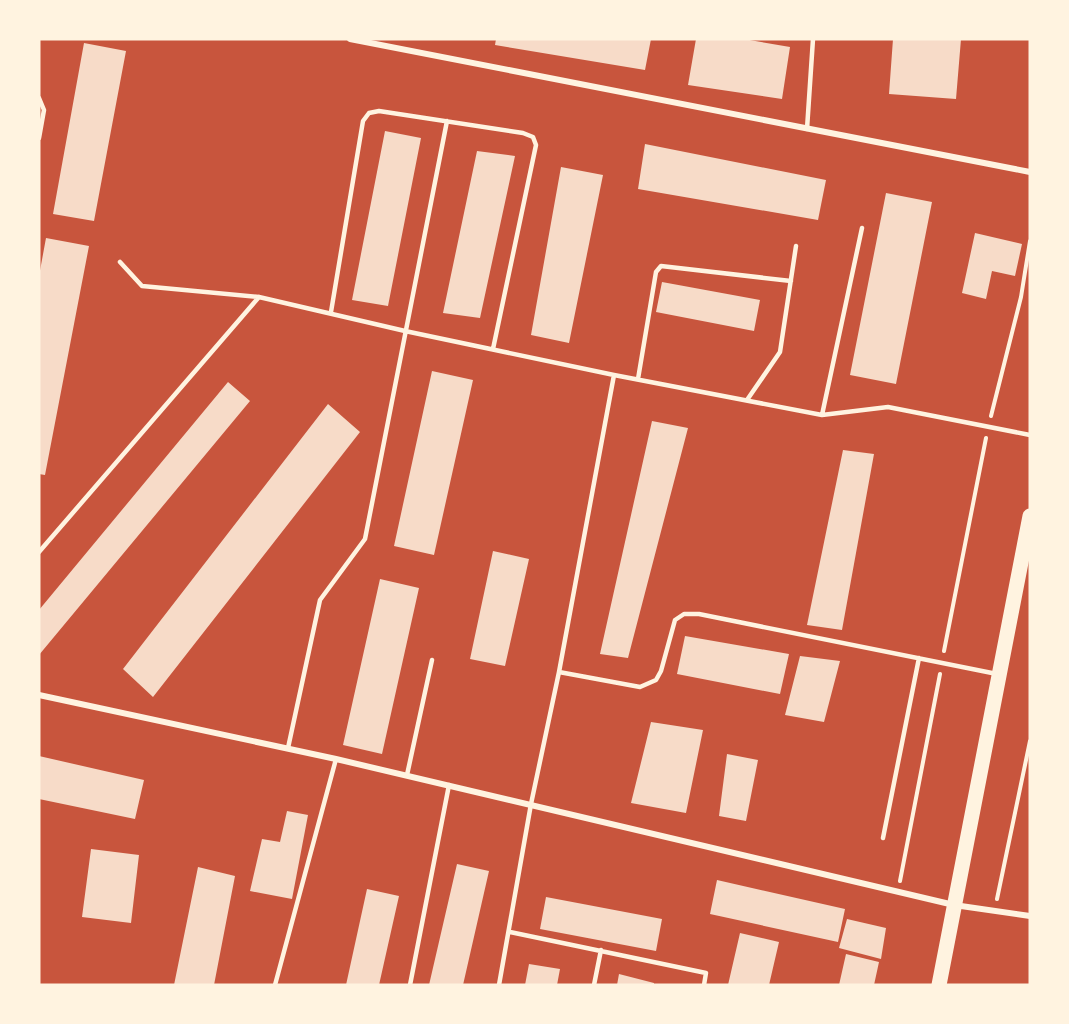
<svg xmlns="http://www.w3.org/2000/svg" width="1069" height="1024" viewBox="0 0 1069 1024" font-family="Spectral,serif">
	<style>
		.building { fill: #f7dbc8 }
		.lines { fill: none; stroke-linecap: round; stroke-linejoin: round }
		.path { stroke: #fff3e0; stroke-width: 4 }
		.service { stroke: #fff3e0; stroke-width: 4.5 }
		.minor { stroke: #fff3e0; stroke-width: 6 }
		.primary { stroke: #fff3e0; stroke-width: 15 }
	</style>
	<rect width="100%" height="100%" fill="#c8553d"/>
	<path class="building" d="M496,39H651L645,70L495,45Z
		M696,39H744L790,47L782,99L688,85Z
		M893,39H961L956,99L889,94Z
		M84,43L126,51L94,221L53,214Z
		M385,131L421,138L388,306L352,300Z
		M645,144L826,180L818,220L638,189Z
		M477,151L515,156L480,318L443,313Z
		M561,167L603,175L569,343L531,335Z
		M886,193L932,202L896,384L850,375Z
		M975,233L1022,244L1015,276L992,271L986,299L962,293Z
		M46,238L89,246L45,475L39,474V276Z
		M662,282L760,300L754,331L656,312Z
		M432,371L473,380L434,555L394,546Z
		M228,382L250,401L39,655V610Z
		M328,404L360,432L153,697L123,669Z
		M652,421L688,428L628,658L600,654Z
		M843,450L874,454L842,630L807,625Z
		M493,551L529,559L505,666L470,659Z
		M380,579L419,588L382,754L343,745Z
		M685,636L789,654L780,694L677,674Z
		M800,656L840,661L824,722L785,715Z
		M651,722L703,730L686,813L631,803Z
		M727,754L758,760L746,821L719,816Z
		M39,756L144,780L135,819L39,799Z
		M287,811L308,815L292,899L250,891L262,839L280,842Z
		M91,849L139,855L131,923L82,917Z
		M457,864L489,871L463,985H429Z
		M198,867L235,876L214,985H174Z
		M717,880L845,909L838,942L710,914Z
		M367,889L399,896L379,985H346Z
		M546,897L662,919L656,951L540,929Z
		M847,919L886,928L881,959L839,948Z
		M740,933L779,942L769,985H728Z
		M846,954L879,962L874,985H839Z
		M529,964L560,969L557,985H525Z
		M619,974L654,983V985H617Z"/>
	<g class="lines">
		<path class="path" d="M991,416L1021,297L1030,241
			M944,651L986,438
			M900,881L940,674
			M997,899L1030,741"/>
		<path class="service" d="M39,98L44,110L39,138
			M807,129L813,39
			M120,262L142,286L259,297L405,331L614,375L822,415L888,407L1030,435
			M331,312L363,121L369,113L379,111L523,133L533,137L536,145L493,349
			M638,379L656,272L661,266L791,281
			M747,400L780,352L796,246
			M822,415L862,228
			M39,552L259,297
			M559,672L640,687L656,680L661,671L675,620L684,614H699L997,674
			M288,748L320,600L365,539L447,121
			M407,775L432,660
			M883,838L919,658
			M510,932L706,973L704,985
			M275,985L336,759
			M410,985L449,785
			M499,985L531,804L559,672L614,375
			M594,985L601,950"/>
		<path class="minor" d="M350,39L1030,172
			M39,695L336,759L954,905L1030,916"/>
		<path class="primary" d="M939,985L1030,516"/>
	</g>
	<rect width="1069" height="1024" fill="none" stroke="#fff3e0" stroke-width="81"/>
</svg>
